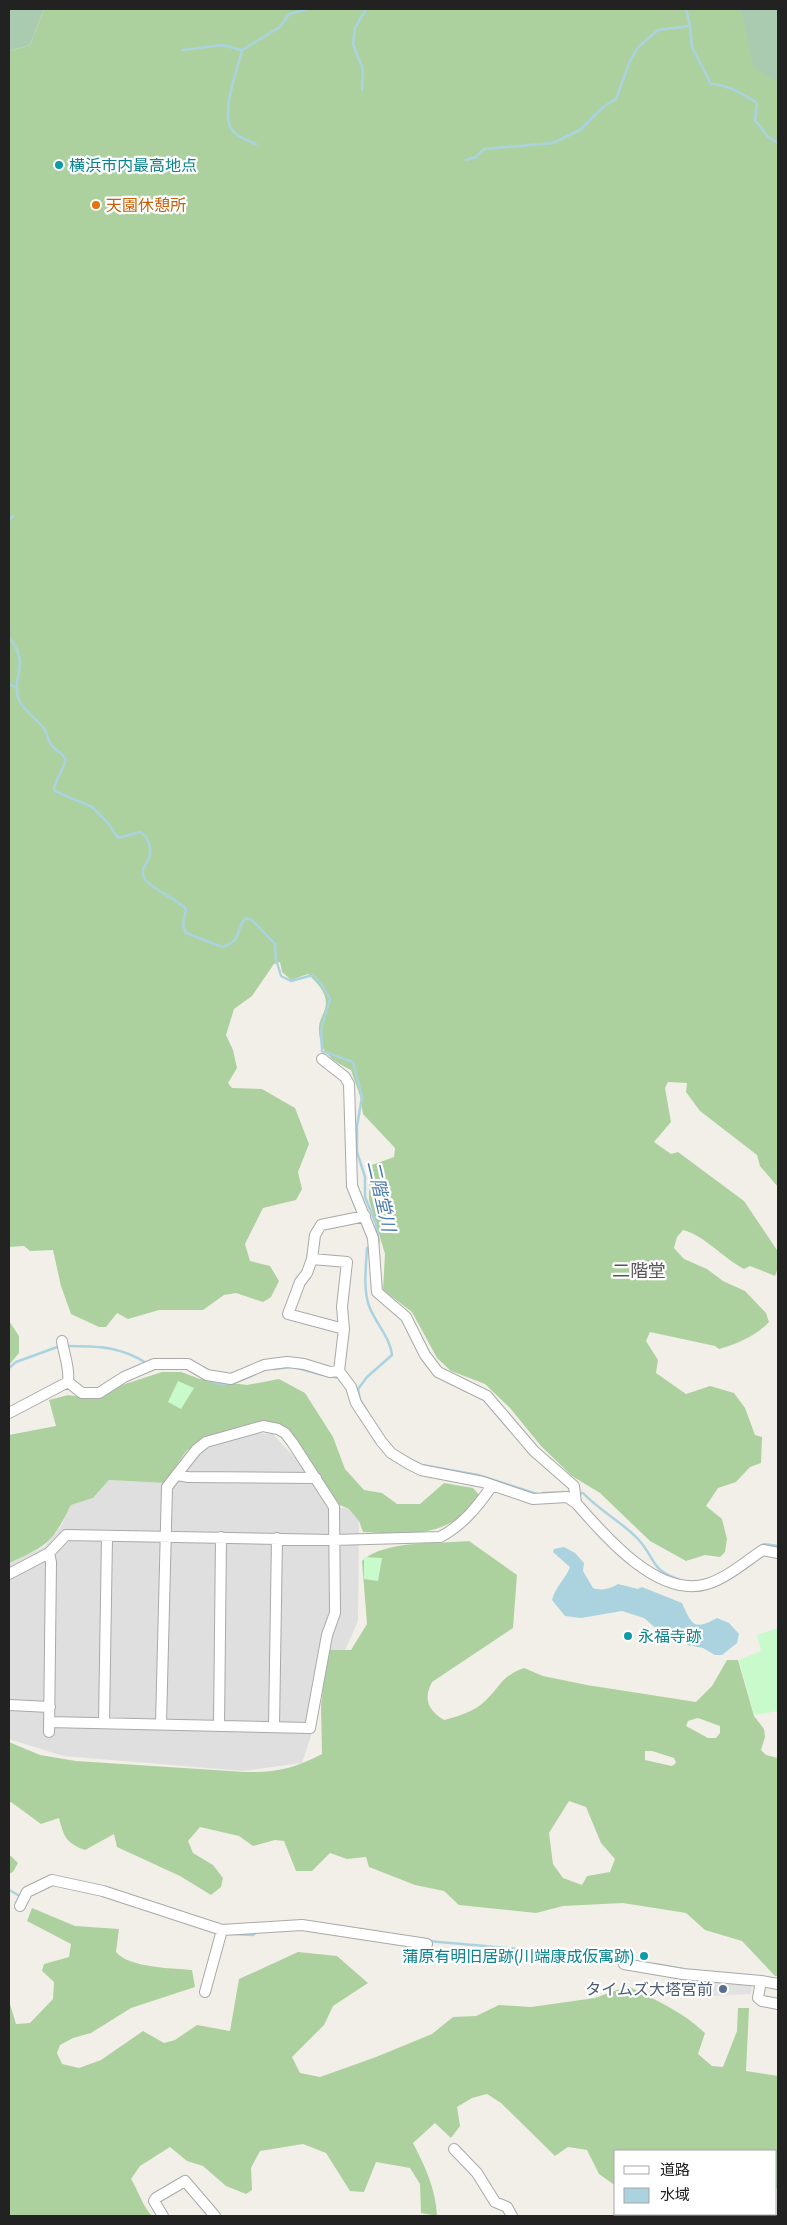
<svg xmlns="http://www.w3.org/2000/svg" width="787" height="2225" viewBox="0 0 787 2225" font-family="'Asap Condensed','Noto Sans JP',sans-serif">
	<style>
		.residential { fill: #e0dfdf }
		.religious { fill: #d0d0d0 }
		.forest { fill: #add19e; fill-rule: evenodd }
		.cemetery { fill: #aacbaf }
		.park { fill: #c8facc }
		.parking { fill: #e2e2e2 }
		.water { fill: #aad3df }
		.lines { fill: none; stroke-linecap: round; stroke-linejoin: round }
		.stream { stroke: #aad3df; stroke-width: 2.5 }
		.minor-casing { stroke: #a9a9a9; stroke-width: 12 }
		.minor { stroke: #fff; stroke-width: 10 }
		.culture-dot { fill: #0f9aa8; stroke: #fff; stroke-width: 2 }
		.food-dot { fill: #e8710a; stroke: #fff; stroke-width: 2 }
		.service-dot { fill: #5c6f8a; stroke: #fff; stroke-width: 2 }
		.labels { text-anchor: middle; stroke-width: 4.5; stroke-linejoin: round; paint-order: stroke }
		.culture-label { font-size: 16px; fill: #0d838f; stroke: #fff; text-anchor: start }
		.food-label { font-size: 16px; fill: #c56008; stroke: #fff; text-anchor: start }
		.service-label { font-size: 16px; fill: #4e5e75; stroke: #fff; text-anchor: end }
		.water-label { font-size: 18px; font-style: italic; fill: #4a7aab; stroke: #fff }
		.neighbourhood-label { font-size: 18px; fill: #555; stroke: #fff }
	</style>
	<rect width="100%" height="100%" fill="#f2efe9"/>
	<path class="residential" d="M252,1433L273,1434L306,1470L329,1506L350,1509L359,1521L358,1621L343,1655L329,1652L314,1727L302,1763L244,1771L63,1756L9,1739V1563L44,1547L61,1526L71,1505L93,1498L109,1480L165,1483L186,1451Z"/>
	<path class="religious" d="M696,2214H765L763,2216H697Z"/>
	<path class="forest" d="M44,9H750L778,75V1187L760,1166L757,1155L700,1111L686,1092L687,1083L668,1082L665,1088L671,1122L654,1142L671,1154L678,1152L744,1201L777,1250L778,1268L775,1276L750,1266L744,1269C723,1258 704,1235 683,1230L677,1237L674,1248L684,1259L707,1269L723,1281L745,1291L766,1313L769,1322C756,1336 737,1344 719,1349L715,1346L650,1332L646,1341L658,1360L656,1373L686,1394L710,1386L734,1393L745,1408L755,1435L762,1437L761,1463L750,1467L736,1482L718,1488L706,1506L722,1519L727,1539L725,1552L720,1557L705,1555L686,1561L650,1541L600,1493L572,1476L541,1446L510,1408L485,1384L451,1371L437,1358L412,1312L383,1290L385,1254L369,1200V1166L394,1157L395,1148L363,1114L360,1096L351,1070C330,1060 318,1051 319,1026C320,1018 326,1011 326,1003C326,991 316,982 308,974L291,980L282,972L280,962L274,964L252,996L234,1009L226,1035L233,1050L237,1068L228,1083L232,1088L262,1089L295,1108L309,1144L298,1172L302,1189L296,1200L263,1208L245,1244L250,1261L270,1266L279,1281L271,1297L263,1302L236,1293L224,1295L203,1310H159L128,1319L117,1313L106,1327H99L71,1314L61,1286L53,1250L30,1251L24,1246L9,1247V51L30,45Z
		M9,1321L19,1336V1353L9,1365Z
		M162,1372H181L200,1379L247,1385L279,1379L305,1393L333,1437L345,1469L364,1490L382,1493L397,1504H420L444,1483L473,1488L481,1497C447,1538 412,1535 363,1532L359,1521L349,1509L335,1503L287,1434L247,1427L214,1434L186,1451L165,1483L109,1480L93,1498L71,1505C52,1543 47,1546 9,1563V1435L56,1426L49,1400L68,1395L94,1399L122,1385Z
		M469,1541L517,1575L513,1628L432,1682C423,1699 428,1710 444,1720C459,1716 474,1712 486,1700C502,1685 500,1677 524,1668L543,1676L587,1685L696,1702L712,1686L727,1660H738L754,1716L764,1729L765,1737L761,1750L766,1755L778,1758V1976H775L742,1941L705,1930L686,1913L623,1903L563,1906L536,1913L459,1905L444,1891L415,1885L369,1867L366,1857L347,1859L330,1853L312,1871H296L284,1841L275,1840L253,1846L239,1836L200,1827L188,1841L193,1853L213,1865L223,1878L221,1887L211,1895L180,1876L117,1847L114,1834L85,1850C66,1843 64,1837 59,1818L41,1824L11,1802L9,1803V1742L40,1755L76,1761L245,1772C276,1773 295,1768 322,1754L321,1705L328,1650H351L367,1624L362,1561C384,1540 437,1544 469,1541ZM698,1718L720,1726V1733L716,1738H708L686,1726L688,1721ZM645,1751H652L674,1758L676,1763L672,1766L645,1760ZM569,1801L586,1807L601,1843L615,1859L610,1872L587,1876L582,1885L563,1878L553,1864L549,1833Z
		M11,1856L18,1863L13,1872L9,1874V1857Z
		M32,1908L75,1926L119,1929L116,1952C129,1968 172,1968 192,1970L195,1987L131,2008L91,2033L73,2038L60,2045L57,2053L62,2064L79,2068L101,2060L143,2031L164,2043L175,2040L197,2025L230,2031L239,1979L298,1952L337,1956L368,1983L333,2006L324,2025L292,2057L300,2073L320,2077L376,2057L432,2034L453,2017L476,2016L499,2005L531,2007L595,1998L628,1986C655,2000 682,2011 705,2033L698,2054L712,2066L723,2067L737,2031L738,2008H749L746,2071L778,2076V2187L776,2189V2151H616V2186L599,2174L587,2150L568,2147L555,2156L501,2103L487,2094L472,2098L457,2107L460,2126L451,2138L435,2123L413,2143C425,2166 436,2190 437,2216L421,2213L420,2184L410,2168L376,2162L364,2192L350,2191L326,2153L303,2144L260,2151L251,2168L252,2190L246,2194L226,2186L203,2166L187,2161L170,2147L140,2166L131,2179C139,2192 142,2205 152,2216H9V2001L16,2024L30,2023L53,1999L54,1982L42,1971L44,1964L69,1957L71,1944L27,1921Z"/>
	<path class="cemetery" d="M9,9H44L30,45L9,51Z
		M741,9H778V82L753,67Z"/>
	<path class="park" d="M178,1381L194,1388L181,1409L168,1402Z
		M364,1557L382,1558L378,1581L364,1579Z
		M778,1628V1711L754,1715L739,1660L761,1651L757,1635Z"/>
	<path class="parking" d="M688,1979L752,1983L751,1994L700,1997Z"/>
	<path class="water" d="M564,1547L575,1553L584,1563L583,1571L593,1588C602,1591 610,1589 618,1584L638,1589L642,1587L682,1603C692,1625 694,1631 717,1618L729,1623L739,1634L737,1643L722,1655H715L703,1648L688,1645L679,1638L665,1636L644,1618L622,1611L581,1618L565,1616L552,1600C556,1585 566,1579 570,1567L553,1552L554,1549Z"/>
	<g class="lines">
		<path class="stream" d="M686,9L690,26L692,47L711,84C725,84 745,95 757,103L755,120L768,137L778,143
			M183,50L222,45L242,50L280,27L289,14L307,9
			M242,50C238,69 220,112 232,130C237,137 248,141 256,144
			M362,90L363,70L353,44L355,28L366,9
			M466,160L476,157L484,149L553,143L580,130L603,107L616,99L630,61L638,47L658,30L690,26
			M9,520L13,516
			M9,638C32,664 10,678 19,700C24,711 38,720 45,730C48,735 48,743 53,747C58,752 62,752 66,760L54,787L55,791L92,807L108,823L118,838L140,832C149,837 153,851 148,860C146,866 141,867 143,875C146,887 176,898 186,909L183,926L186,933L222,947C244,940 234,930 246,918L252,920L275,944L276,959L281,976L291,981L313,975L322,985L330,999L321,1030L322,1051L353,1062L362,1097L357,1126V1152L365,1177V1197L376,1224L379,1242L376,1244
			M9,684L17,688
			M65,1346C98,1346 120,1346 148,1364
			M9,1368L16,1362L60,1346
			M297,1368L323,1375
			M274,1369L291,1367
			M191,1371C219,1389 226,1387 255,1374
			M328,1376L340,1378
			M358,1389L367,1377L392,1355C390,1337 376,1324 369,1306C363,1289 366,1266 367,1248L371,1246
			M358,1389L360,1400L367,1411
			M410,1459L422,1465L478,1475L537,1494
			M543,1493L572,1492
			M577,1493H583C600,1511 622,1522 638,1539C655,1557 650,1570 678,1579
			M759,1547L764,1544L778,1546
			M9,1890L20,1896
			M231,1934L253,1935L257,1932
			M428,1941C494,1947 559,1952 624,1960
			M655,1964L683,1969"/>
		<defs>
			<path id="minor" d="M322,1059L345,1077L349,1084L352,1186L373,1238L377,1292L406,1317L425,1355L438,1372L487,1396L534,1451L574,1486L576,1503
				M365,1216L321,1225L315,1235L312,1259L307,1273L300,1282L288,1314L344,1329L339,1371L351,1387L356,1403L381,1441L391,1453L409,1464L421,1470L483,1482L533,1499L567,1497L576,1503C605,1536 658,1599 707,1584C727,1578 746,1561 763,1550L778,1553
				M312,1259L347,1262L342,1307L344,1329
				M62,1341C64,1355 70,1368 68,1382L82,1393H99L124,1377L154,1364H188L207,1375L231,1379L264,1365L287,1362L304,1364L330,1372L339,1371
				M9,1413L68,1382
				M178,1475L188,1477L316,1478
				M49,1553L51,1562L49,1732
				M9,1574L49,1553L66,1535L333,1540L440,1537C463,1525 477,1507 492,1486
				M9,1705L50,1707
				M49,1722L310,1728L327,1635L335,1613L334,1507L292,1442L285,1433L278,1429L263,1426L206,1442L196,1450L167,1487L161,1724
				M104,1723L107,1537
				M219,1726L221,1537
				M274,1727L277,1538
				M20,1906L27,1892L52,1880L103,1891L222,1930L302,1925L427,1944
				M624,1964L683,1974L761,1981
				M778,1984L761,1981L758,1998L762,2001L778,2004
				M205,1992L222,1930
				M454,2149L477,2173L495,2202L507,2207L512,2216
				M163,2216L154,2201L156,2198L185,2181L215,2216"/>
		</defs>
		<use href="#minor" class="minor-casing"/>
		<use href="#minor" class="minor"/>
	</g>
	<g class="culture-dot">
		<circle cx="59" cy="165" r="5"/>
		<circle cx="628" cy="1636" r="5"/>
		<circle cx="644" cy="1956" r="5"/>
	</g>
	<circle class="food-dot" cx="96" cy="205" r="5"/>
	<circle class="service-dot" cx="723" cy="1989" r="5"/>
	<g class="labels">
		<g class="culture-label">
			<text x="69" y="171">横浜市内最高地点</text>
			<text x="638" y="1642">永福寺跡</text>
			<text x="634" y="1962" text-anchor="end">蒲原有明旧居跡(川端康成仮寓跡)</text>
		</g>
		<g class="food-label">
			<text x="106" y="211">天園休憩所</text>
		</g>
		<g class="service-label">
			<text x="713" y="1995">タイムズ大塔宮前</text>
		</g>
		<g class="water-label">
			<text transform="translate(381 1196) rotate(77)" y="6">二階堂川</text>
		</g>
		<g class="neighbourhood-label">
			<text x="639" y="1277">二階堂</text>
		</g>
	</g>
	<rect width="787" height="2225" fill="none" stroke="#222222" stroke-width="20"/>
	<rect x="614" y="2150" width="162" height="65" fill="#ffffff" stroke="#a7a7a7"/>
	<rect x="624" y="2166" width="25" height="8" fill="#ffffff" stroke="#a7a7a7"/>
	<text x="660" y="2175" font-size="15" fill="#222222">道路</text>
	<rect x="624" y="2188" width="25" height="15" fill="#aad3df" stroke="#a7a7a7"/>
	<text x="660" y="2200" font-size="15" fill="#222222">水域</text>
</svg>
